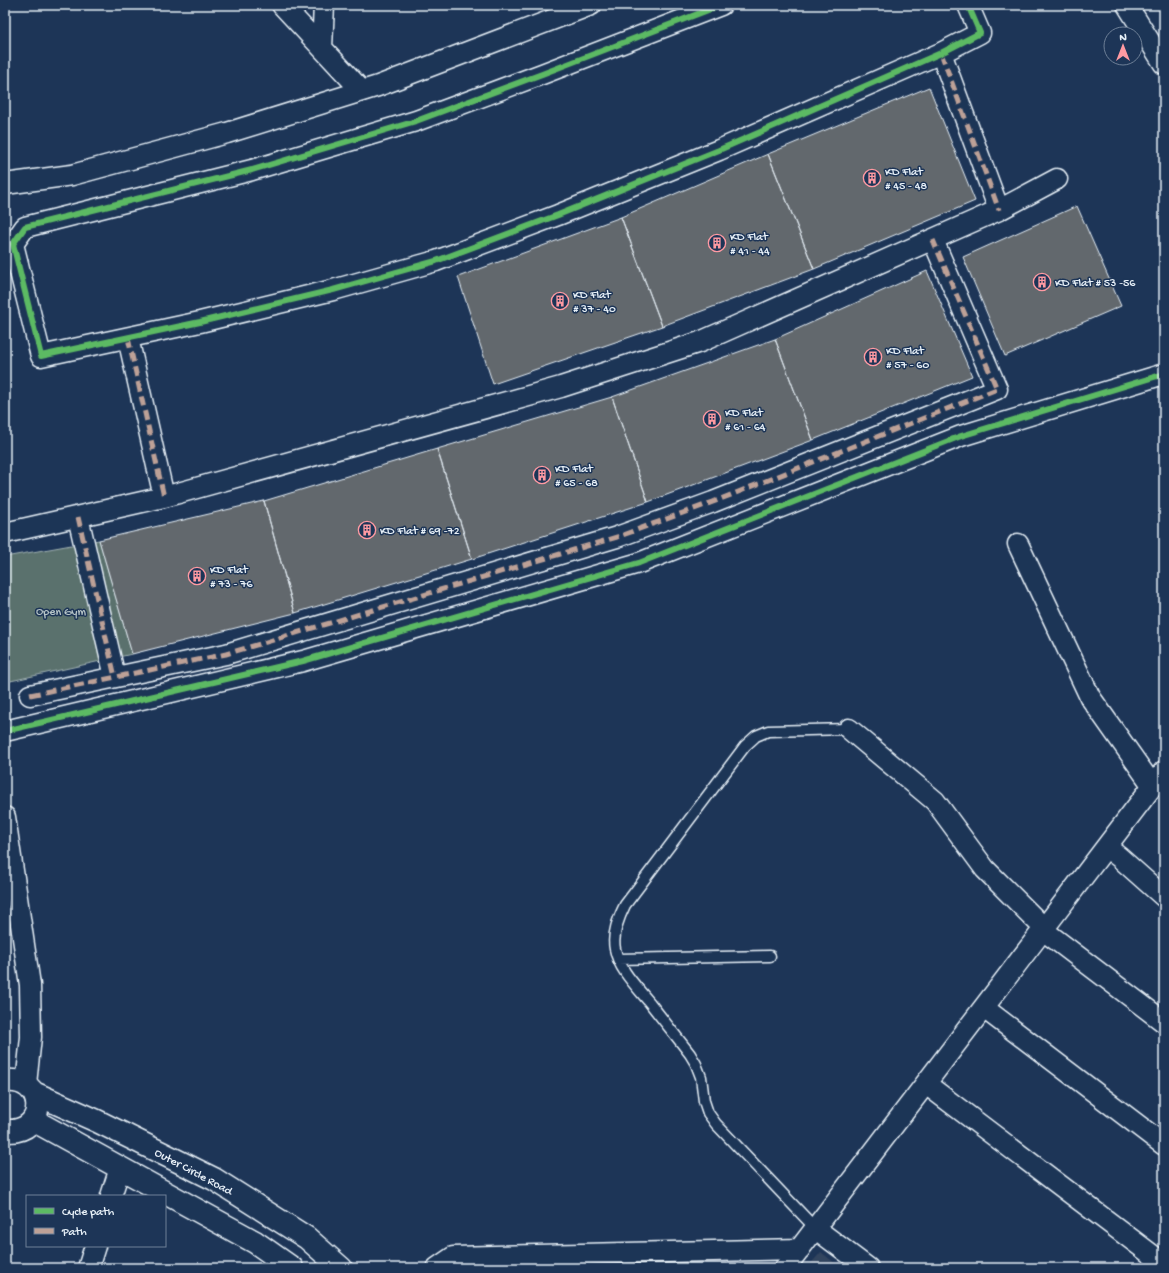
<svg xmlns="http://www.w3.org/2000/svg" width="1169" height="1273" viewBox="0 0 1169 1273" font-family="'Gochi Hand',sans-serif">
	<style>
		.built { fill: #32445e }
		.green { fill: #5a716d; stroke: #a1b1b2 }
		.building { fill: #62686d; stroke: #e8f1f8 }
		.lines { fill: none; stroke-linecap: round; stroke-linejoin: round }
		.lane-casing { stroke: #e8f1f8; stroke-width: 13 }
		.street-casing { stroke: #e8f1f8; stroke-width: 23 }
		.secondary-casing { stroke: #e8f1f8; stroke-width: 25 }
		.lane { stroke: #1d3557; stroke-width: 10 }
		.street { stroke: #1d3557; stroke-width: 20 }
		.secondary { stroke: #1d3557; stroke-width: 22 }
		.quiet { stroke: #bda197; stroke-width: 5; stroke-dasharray: 10 5; stroke-linecap: butt }
		.cycleway-casing { stroke: #1d3557; stroke-width: 8 }
		.cycleway { stroke: #5cba63; stroke-width: 6 }
		.labels { text-anchor: middle; stroke-width: 3; stroke-linejoin: round; paint-order: stroke }
		.poi-label { font-size: 12px; fill: #e8f1f8; stroke: #1d3557; text-anchor: start }
		.park-label { font-size: 12px; fill: #b6c4c7; stroke: #1d3557 }
		.street-label { font-size: 12px; fill: #e8f1f8; stroke: #1d3557 }
	</style>
	<rect width="100%" height="100%" fill="#1d3557"/>
	<filter id="ink" filterUnits="userSpaceOnUse"><feTurbulence type="fractalNoise" baseFrequency=".025" numOctaves="2"/><feDisplacementMap in="SourceGraphic" scale="8" xChannelSelector="R" yChannelSelector="G"/><feConvolveMatrix kernelMatrix="1 2 1 2 8 2 1 2 1" color-interpolation-filters="sRGB"/></filter>
	<g filter="url(#ink)">
		<path class="built" d="M821,1252L841,1268H807Z"/>
		<path class="green" d="M99,540L132,654L6,682L5,676V557Z"/>
		<path class="building" d="M929,87L975,201L814,269L768,154Z
			M768,154L814,269L662,326L621,217Z
			M1077,206L1121,306L1005,356L963,257Z
			M621,217L662,326L493,384L458,277Z
			M927,271L972,376L813,440L775,339Z
			M775,339L813,440L648,502L612,397Z
			M612,397L648,502L472,559L437,449Z
			M437,449L472,559L295,613L264,501Z
			M264,501L295,613L132,654L99,540Z"/>
		<g class="lines">
			<defs>
				<path id="lane" d="M618,959L770,956
					M816,1229L716,1124L708,1113L704,1101L701,1077L696,1064L690,1054C677,1037 663,1020 650,1003C637,987 619,970 615,949C612,934 618,919 625,905L745,746L756,736L768,731L849,729"/>
				<path id="street" d="M282,5L362,91
					M721,5L542,74L416,121L252,170L25,227L13,244L41,356L200,322L333,290L436,261L558,215L719,150L941,53L980,33L968,5
					M1127,5L1164,64
					M322,48L324,5
					M941,53L999,210
					M5,184L72,175L227,133L378,86L591,5
					M128,338L164,497
					M78,517L115,677
					M5,533L164,497L561,387L700,342L999,210L1057,179
					M1018,544L1090,697L1150,782L1154,784
					M30,695L226,654L617,537L713,502L997,389L933,240
					M849,729L935,801L985,869L1041,925L1043,930L1164,1022
					M5,731L303,661L639,563L961,436L1164,374
					M5,817L30,985L31,1037L26,1084
					M1106,847L1119,857L1164,897
					M984,1008L1164,1145
					M926,1084L1164,1264
					M111,1196L120,1168
					M816,1229L868,1268
					M88,1268L95,1246
					M437,1268L453,1257L800,1249
					M785,1268L1164,771"/>
				<path id="secondary" d="M5,1081C46,1076 50,1134 5,1131
					M34,1093L97,1121L214,1179L307,1238L341,1268
					M33,1120L255,1242L292,1268"/>
			</defs>
			<use href="#lane" class="lane-casing"/>
			<use href="#street" class="street-casing"/>
			<use href="#secondary" class="secondary-casing"/>
			<use href="#lane" class="lane"/>
			<use href="#street" class="street"/>
			<use href="#secondary" class="secondary"/>
			<path class="quiet" d="M941,53L999,210
				M128,338L164,497
				M78,517L115,677
				M30,695L226,654L617,537L713,502L997,389L933,240"/>
			<defs>
				<path id="cycleway" d="M721,5L542,74L416,121L252,170L25,227L13,244L41,356L200,322L333,290L436,261L558,215L719,150L941,53L980,33L968,5
					M5,731L303,661L639,563L961,436L1164,374"/>
			</defs>
			<use href="#cycleway" class="cycleway-casing"/>
			<use href="#cycleway" class="cycleway"/>
		</g>
	</g>
	<defs>
		<symbol id="building-ring" viewBox="-11 -11 22 22"><circle r="9.5" fill="#1d3557" stroke="#ff9aa2" stroke-width="1.5"/><path d="M-4-6H4V6H1V3H-1V6H-4ZM-2.5-4.3h1.7v1.8h-1.7ZM.8-4.3h1.7v1.8H.8ZM-2.5-1h1.7V.8h-1.7ZM.8-1h1.7V.8H.8Z" fill="#ff9aa2"/></symbol>
	</defs>
	<g fill-rule="evenodd">
		<use href="#building-ring" x="862" y="168" width="20" height="20"/>
		<use href="#building-ring" x="707" y="233" width="20" height="20"/>
		<use href="#building-ring" x="1032" y="272" width="20" height="20"/>
		<use href="#building-ring" x="550" y="291" width="20" height="20"/>
		<use href="#building-ring" x="863" y="347" width="20" height="20"/>
		<use href="#building-ring" x="702" y="409" width="20" height="20"/>
		<use href="#building-ring" x="532" y="465" width="20" height="20"/>
		<use href="#building-ring" x="357" y="520" width="20" height="20"/>
		<use href="#building-ring" x="187" y="566" width="20" height="20"/>
	</g>
	<g class="labels">
		<g class="poi-label">
			<text x="885" y="175">KD Flat<tspan x="885" dy="14"># 45 - 48</tspan></text>
			<text x="730" y="240">KD Flat<tspan x="730" dy="14"># 41 - 44</tspan></text>
			<text x="1055" y="286">KD Flat # 53 -56</text>
			<text x="573" y="298">KD Flat<tspan x="573" dy="14"># 37 - 40</tspan></text>
			<text x="886" y="354">KD Flat<tspan x="886" dy="14"># 57 - 60</tspan></text>
			<text x="725" y="416">KD Flat<tspan x="725" dy="14"># 61 - 64</tspan></text>
			<text x="555" y="472">KD Flat<tspan x="555" dy="14"># 65 - 68</tspan></text>
			<text x="380" y="534">KD Flat # 69 -72</text>
			<text x="210" y="573">KD Flat<tspan x="210" dy="14"># 73 - 76</tspan></text>
		</g>
		<g class="park-label">
			<text x="61" y="615">Open Gym</text>
		</g>
		<g class="street-label">
			<text transform="translate(194 1171) rotate(28)" y="4">Outer Circle Road</text>
		</g>
	</g>
	<rect width="1169" height="1273" fill="none" stroke="#1d3557" stroke-width="20"/>
	<rect x="10" y="10" width="1149" height="1253" fill="none" stroke="#e8f1f8" stroke-width="1.5" filter="url(#ink)"/>
	<rect x="26" y="1195" width="140" height="52" fill="#1d3557" stroke="#6e8097"/>
	<rect x="34" y="1208" width="20" height="6" fill="#5cba63" stroke="#6e8097"/>
	<text x="62" y="1215" font-size="12" fill="#e8f1f8">Cycle path</text>
	<rect x="34" y="1228" width="20" height="6" fill="#bda197" stroke="#6e8097"/>
	<text x="62" y="1235" font-size="12" fill="#e8f1f8">Path</text>
	<g transform="translate(1123 46)"><circle r="19" fill="#1d3557" stroke="#6e8097"/>
	<path d="M0-3L7 15L0 10L-7 15Z" fill="#ff9aa2"/>
	<text y="-6" font-size="11" font-weight="bold" text-anchor="middle" fill="#e8f1f8">N</text>
	</g>
</svg>
